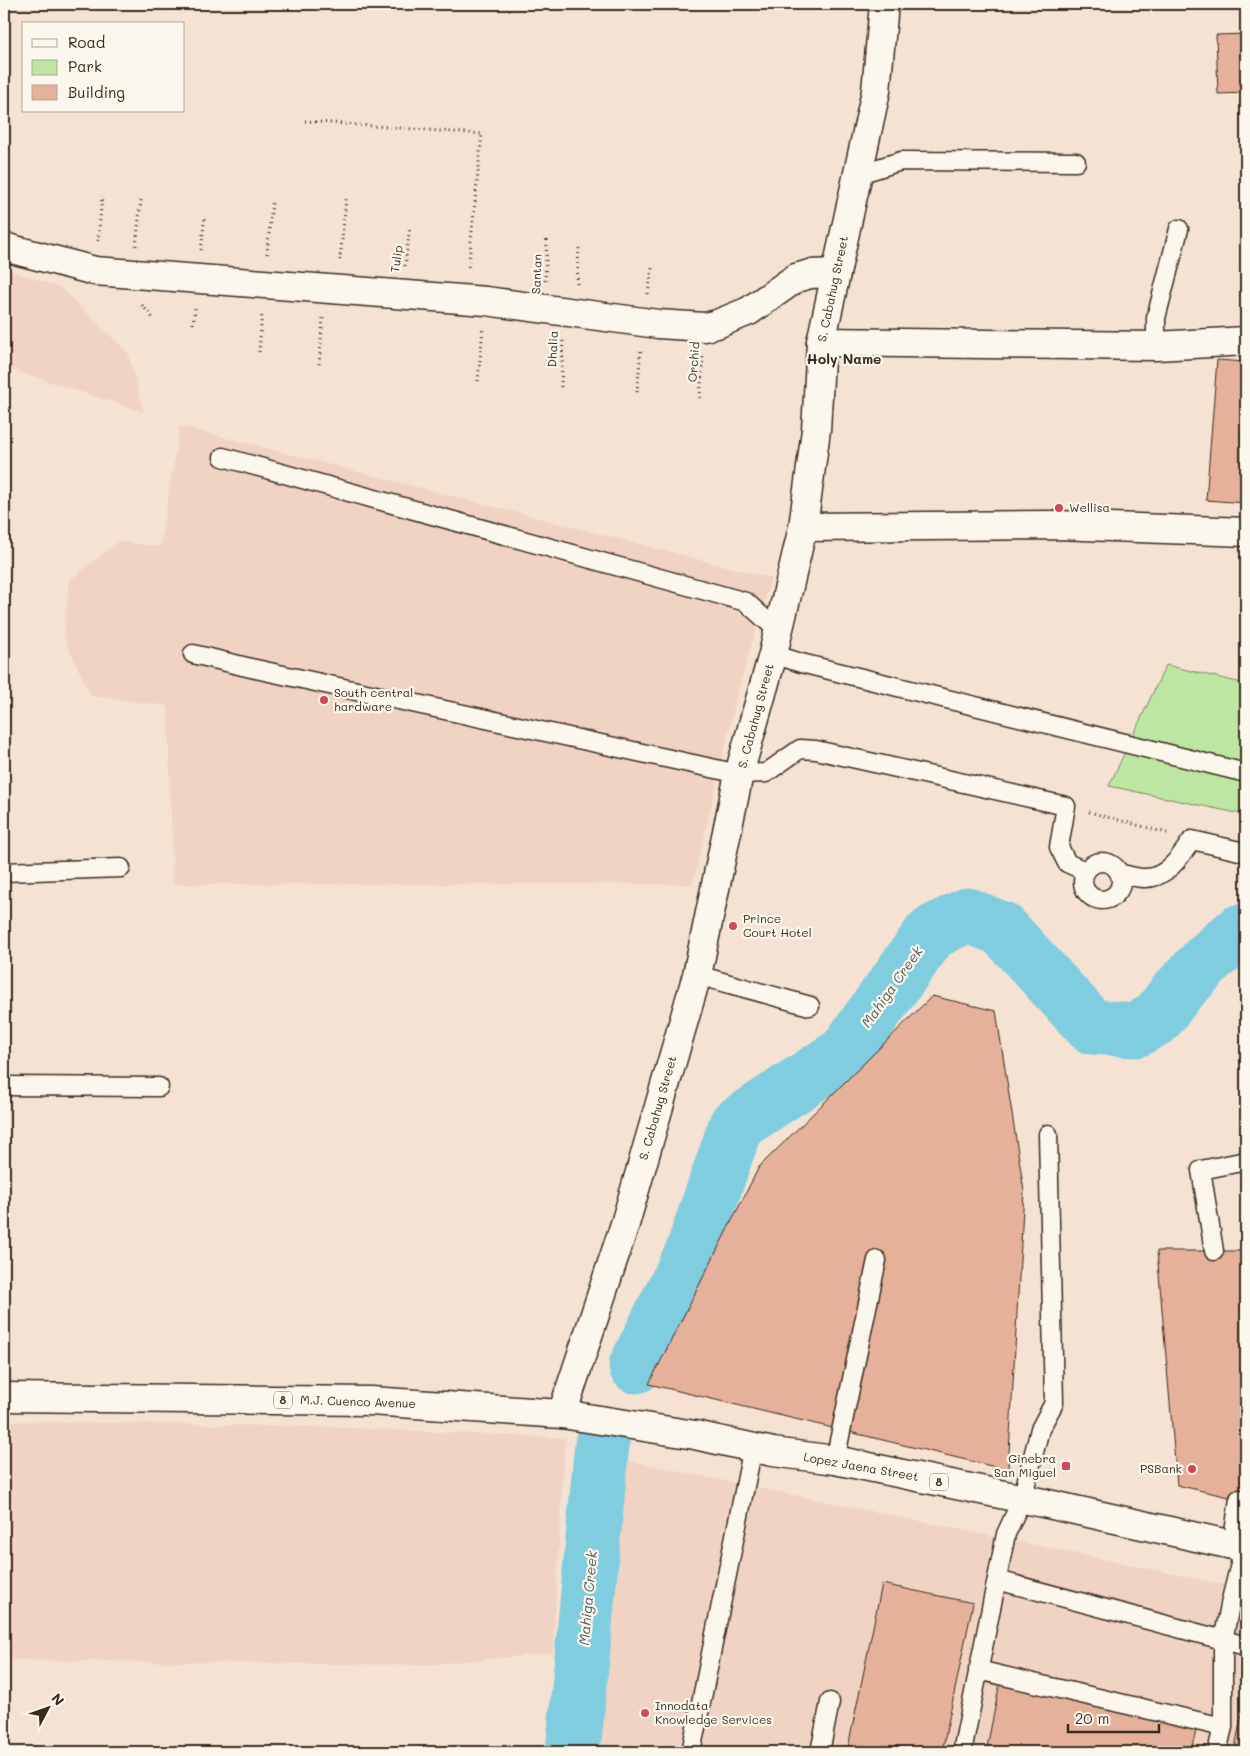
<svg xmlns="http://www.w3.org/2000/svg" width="1250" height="1756" viewBox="0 0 1250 1756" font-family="Mali,sans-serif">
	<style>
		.built { fill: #f0d3c2 }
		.green { fill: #bde6a3; stroke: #7c8860 }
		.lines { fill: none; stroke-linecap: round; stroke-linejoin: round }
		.river { stroke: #80cddf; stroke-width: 55 }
		.building { fill: #e6b19a; stroke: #3b2a1e }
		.service-casing { stroke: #3b2a1e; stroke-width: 21 }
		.minor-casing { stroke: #3b2a1e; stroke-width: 31 }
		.tertiary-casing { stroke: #3b2a1e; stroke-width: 31 }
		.primary-casing { stroke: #3b2a1e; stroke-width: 31 }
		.path { stroke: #3b2a1e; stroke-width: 3; stroke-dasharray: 1 4; stroke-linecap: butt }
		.service { stroke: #fbf7ec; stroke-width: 18 }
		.minor { stroke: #fbf7ec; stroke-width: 28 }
		.tertiary { stroke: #fbf7ec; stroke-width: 28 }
		.primary { stroke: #fbf7ec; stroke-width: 28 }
		.poi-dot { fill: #d1495b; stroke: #fbf7ec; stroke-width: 2 }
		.labels { text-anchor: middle; stroke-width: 4.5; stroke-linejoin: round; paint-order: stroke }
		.shield { fill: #fbf7ec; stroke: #75685c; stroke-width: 1 }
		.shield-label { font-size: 11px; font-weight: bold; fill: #3b2a1e }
		.street-label { font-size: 12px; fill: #3b2a1e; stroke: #fbf7ec }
		.poi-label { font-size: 12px; fill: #3b2a1e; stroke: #fbf7ec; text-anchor: start }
		.neighbourhood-label { font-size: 14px; font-weight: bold; fill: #3b2a1e; stroke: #fbf7ec }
		.water-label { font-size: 14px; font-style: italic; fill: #505b58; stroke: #fbf7ec }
	</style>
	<rect width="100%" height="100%" fill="#f5e2d3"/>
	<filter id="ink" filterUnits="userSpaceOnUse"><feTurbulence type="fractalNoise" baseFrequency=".02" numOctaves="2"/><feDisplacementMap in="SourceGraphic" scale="10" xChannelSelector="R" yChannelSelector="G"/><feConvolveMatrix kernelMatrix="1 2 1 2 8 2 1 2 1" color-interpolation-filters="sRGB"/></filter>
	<g filter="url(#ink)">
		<path class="built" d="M4,268L61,288L128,353L144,412L4,367Z
			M180,426L771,578L738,690L693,884H173L168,706L91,696L64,638L69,581L119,541L160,547Z
			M4,1421L330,1427L565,1438L553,1653L422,1665L4,1660Z
			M620,1459L1246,1589V1752H596Z"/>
		<path class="green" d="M1166,665L1246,684V815L1109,786Z"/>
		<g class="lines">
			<path class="river" d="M636,1366L692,1253L736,1125L845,1053L931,933L967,915L1002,929L1092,1027L1136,1030L1156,1019L1177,992L1210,957L1239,932L1246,931
				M573,1752L602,1444"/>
		</g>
		<path class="building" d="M1246,34V93L1218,94L1216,35Z
			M1217,360L1246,362V503L1206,500Z
			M932,996L996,1011L1024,1191L1008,1470L649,1384L759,1167Z
			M1157,1251H1246V1501L1177,1485Z
			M882,1584L973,1603L942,1752H847Z
			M1000,1683L1197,1726L1191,1752H986Z
			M1246,1694V1752H1234Z"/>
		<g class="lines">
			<defs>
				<path id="service" d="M856,175L901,161L1076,162
					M1156,346V318L1179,229
					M223,457L746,602L777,630
					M193,654L251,668L739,774L766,773L800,749L816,750L1066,806L1059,847L1067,863L1085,871
					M773,654L801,663L1246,773
					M1083 881a19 19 0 1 1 38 0a19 19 0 1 1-38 0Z
					M4,872L121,868
					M1121,874C1128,875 1137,878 1144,878C1166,879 1181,856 1192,840L1244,852
					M697,975L810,1006
					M4,1086L159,1087
					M1214,1251L1201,1170L1246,1161
					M835,1460L877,1260
					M1232,1546L1239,1499
					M997,1580L1246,1646
					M978,1670L1223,1727
					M691,1752L753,1447
					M820,1752L830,1702
					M962,1752L1006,1534L1022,1499L1040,1429L1054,1403L1048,1134
					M1217,1752L1223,1727V1641L1231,1600L1244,1548"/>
				<path id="minor" d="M4,247L95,271L486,301L658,324L705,327L717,324L749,311L796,278L810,274L836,273
					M821,342L1156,346L1246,341
					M803,527L1057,525L1246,532"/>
				<path id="tertiary" d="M562,1414L625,1224L697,975L739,774L773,654L803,527L816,430L821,342L876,91L884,4"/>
				<path id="primary" d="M4,1397L371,1401L562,1414L695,1435L773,1452L835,1460L1048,1504L1246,1548"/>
			</defs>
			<use href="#service" class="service-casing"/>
			<use href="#minor" class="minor-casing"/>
			<use href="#tertiary" class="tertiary-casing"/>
			<use href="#primary" class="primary-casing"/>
			<path class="path" d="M305,121L482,134L468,270
				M98,241L102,196
				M136,246L141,200
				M201,250L205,216
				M267,254L272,203
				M340,260L346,199
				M405,266L410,227
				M545,281L547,239
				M577,284L579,247
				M648,294L652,268
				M142,305L153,318
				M193,324L195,308
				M259,352L262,313
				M319,364L323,317
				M478,381L483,329
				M561,387L563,340
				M637,392L641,350
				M700,398L703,357
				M1089,812L1167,833"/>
			<use href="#service" class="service"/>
			<use href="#minor" class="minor"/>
			<use href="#tertiary" class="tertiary"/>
			<use href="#primary" class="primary"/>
		</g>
	</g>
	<g class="poi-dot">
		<circle cx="1059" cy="508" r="5"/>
		<circle cx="324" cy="700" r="5"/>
		<circle cx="733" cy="926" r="5"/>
		<rect x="1061" y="1461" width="10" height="10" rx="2.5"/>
		<circle cx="1192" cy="1469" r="5"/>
		<circle cx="645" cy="1713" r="5"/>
	</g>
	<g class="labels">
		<g class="shield">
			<rect x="274" y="1391.5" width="18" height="17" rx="4"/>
			<rect x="930" y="1473.5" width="18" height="17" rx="4"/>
		</g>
		<g class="shield-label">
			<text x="283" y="1404">8</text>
			<text x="939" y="1486">8</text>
		</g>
		<g class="street-label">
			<text transform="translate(397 259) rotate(-82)" y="4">Tulip</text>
			<text transform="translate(537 274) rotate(-88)" y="4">Santan</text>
			<text transform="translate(833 289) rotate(-78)" y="4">S. Cabahug Street</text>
			<text transform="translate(553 349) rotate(-88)" y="4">Dhalia</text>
			<text transform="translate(694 362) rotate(-86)" y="4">Orchid</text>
			<text transform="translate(756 716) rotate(-75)" y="4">S. Cabahug Street</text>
			<text transform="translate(658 1108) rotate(-74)" y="4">S. Cabahug Street</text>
			<text transform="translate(358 1402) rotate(2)" y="4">M.J. Cuenco Avenue</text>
			<text transform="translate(861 1467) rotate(10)" y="4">Lopez Jaena Street</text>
		</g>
		<g class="poi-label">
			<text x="1069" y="512">Wellisa</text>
			<text x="334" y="697">South central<tspan x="334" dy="14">hardware</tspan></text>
			<text x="743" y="923">Prince<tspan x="743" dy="14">Court Hotel</tspan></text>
			<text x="1056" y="1463" text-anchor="end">Ginebra<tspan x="1056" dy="14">San Miguel</tspan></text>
			<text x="1182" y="1473" text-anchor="end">PSBank</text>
			<text x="655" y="1710">Innodata<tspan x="655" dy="14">Knowledge Services</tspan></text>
		</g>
		<g class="neighbourhood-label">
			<text x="844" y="364">Holy Name</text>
		</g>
		<g class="water-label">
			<text transform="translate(892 987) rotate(-55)" y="5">Mahiga Creek</text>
			<text transform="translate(588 1598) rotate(-85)" y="5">Mahiga Creek</text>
		</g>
	</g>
	<rect width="1250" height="1756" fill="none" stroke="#fbf7ec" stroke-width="20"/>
	<rect x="10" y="10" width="1230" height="1736" fill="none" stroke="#3b2a1e" stroke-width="2" filter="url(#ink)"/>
	<rect x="22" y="22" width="162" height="90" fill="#fbf7ec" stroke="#aea59a"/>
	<rect x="32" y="39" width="25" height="8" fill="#fbf7ec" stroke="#aea59a"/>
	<text x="68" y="48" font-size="15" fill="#3b2a1e">Road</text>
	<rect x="32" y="60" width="25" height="15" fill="#bde6a3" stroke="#aea59a"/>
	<text x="68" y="72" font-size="15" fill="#3b2a1e">Park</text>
	<rect x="32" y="85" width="25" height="15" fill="#e6b19a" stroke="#aea59a"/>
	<text x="68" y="98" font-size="15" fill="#3b2a1e">Building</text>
	<g transform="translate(48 1708) rotate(49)" stroke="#fbf7ec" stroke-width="4" paint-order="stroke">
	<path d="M0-4L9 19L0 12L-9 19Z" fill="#3b2a1e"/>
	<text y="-8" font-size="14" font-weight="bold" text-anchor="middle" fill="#3b2a1e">N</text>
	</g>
	<path d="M1068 1724v8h91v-8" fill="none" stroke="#3b2a1e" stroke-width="2.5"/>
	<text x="1075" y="1724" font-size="15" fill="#3b2a1e" stroke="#fbf7ec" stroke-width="4" paint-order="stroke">20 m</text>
</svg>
